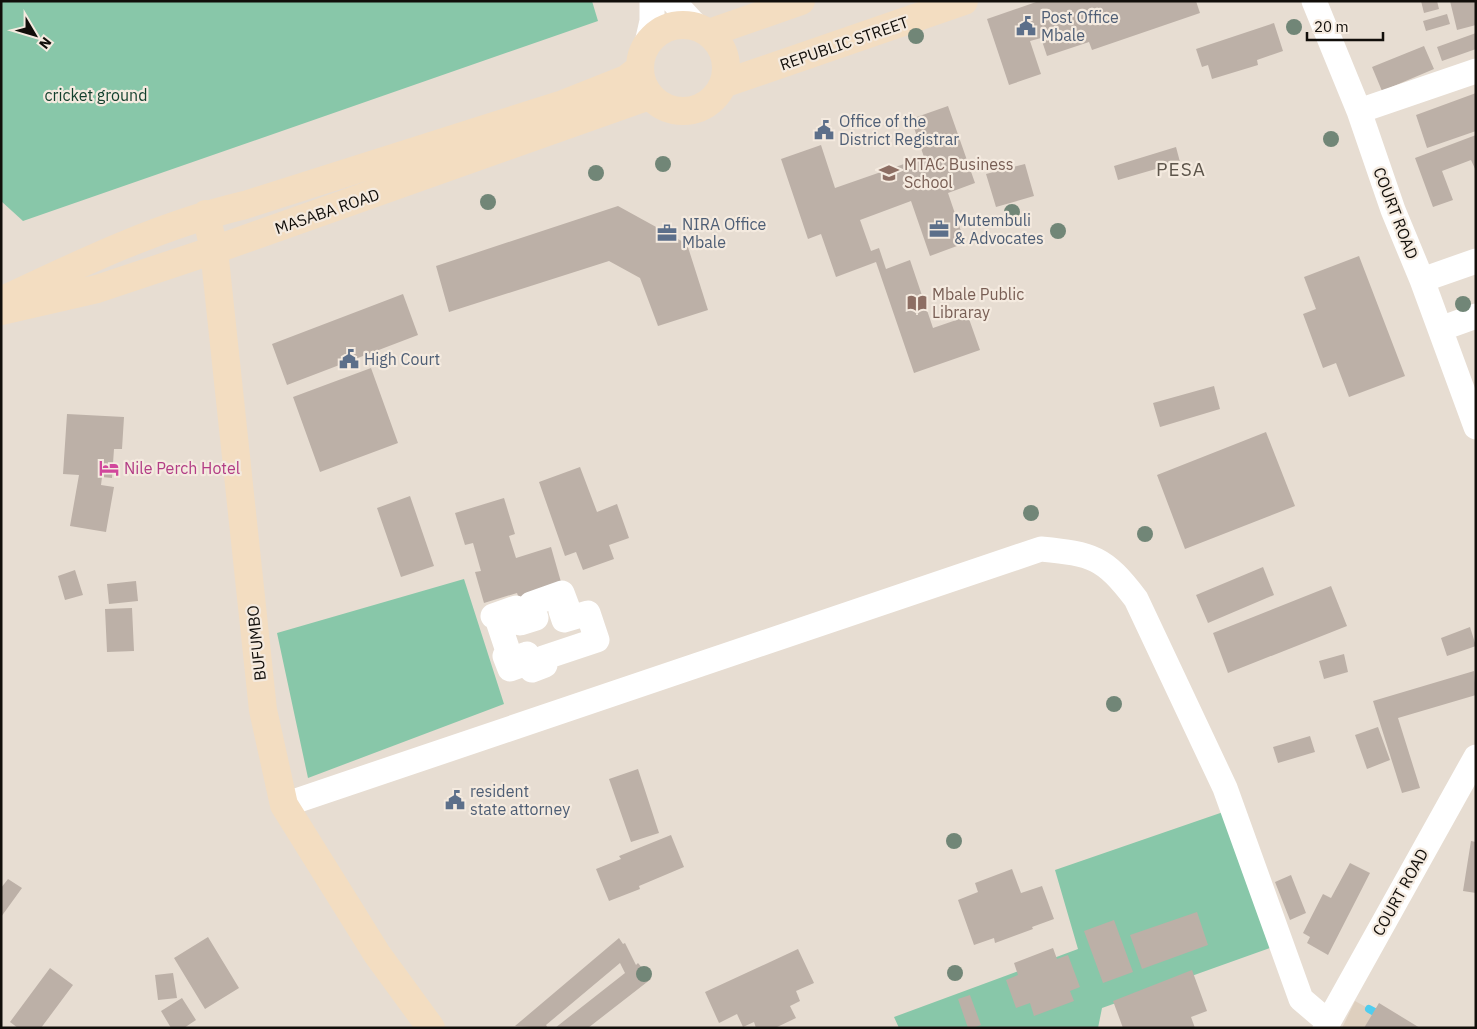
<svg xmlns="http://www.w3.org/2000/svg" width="1477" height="1029" viewBox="0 0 1477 1029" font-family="'IBM Plex Sans',sans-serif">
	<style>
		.built { fill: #decfbe }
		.green { fill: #88c7a9 }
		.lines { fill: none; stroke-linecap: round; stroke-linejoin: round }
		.stream { stroke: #4fcdef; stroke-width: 8 }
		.building { fill: #bcb0a7 }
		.street { stroke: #fff; stroke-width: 25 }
		.secondary { stroke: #f3ddc1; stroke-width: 28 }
		.tree { fill: #718677 }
		.labels { text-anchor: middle; stroke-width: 4.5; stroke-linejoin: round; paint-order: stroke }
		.service-label { font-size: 16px; fill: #4e5e75; stroke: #f4eadf; text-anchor: start }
		.street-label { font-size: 16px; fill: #110e0a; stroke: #f4eadf }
		.park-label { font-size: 16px; fill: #113f2c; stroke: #f4eadf }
		.education-label { font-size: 16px; fill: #785e54; stroke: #f4eadf; text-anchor: start }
		.hotel-label { font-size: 16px; fill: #b23c85; stroke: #f4eadf; text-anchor: start }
		.quarter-label { font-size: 19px; letter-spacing: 1px; fill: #5d554b; stroke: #f4eadf }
	</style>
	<rect width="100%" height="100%" fill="#e7ddd2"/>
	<path class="built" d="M1355,1001L1404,1028H1342Z"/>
	<path class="green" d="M1,1H592L598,21L23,221L1,201Z
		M464,579L504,704L308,778L277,633Z
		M1229,810L1273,947L1102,1008L1098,1028H899L894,1017L1078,949L1055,870Z"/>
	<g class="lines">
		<path class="stream" d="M1369,1009L1382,1016"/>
	</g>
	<path class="building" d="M1039,1H1196L1200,13L1092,50L1089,42L1047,56L1041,38L1030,41L1041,74L1009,85L987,19Z
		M1421,1H1437L1439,9L1424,13Z
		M1450,1H1476V25L1457,30Z
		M1447,14L1450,24L1426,31L1423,21Z
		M1274,23L1283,51L1257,60L1258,65L1212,79L1208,65L1202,67L1196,49Z
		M1476,33V49L1442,61L1437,47Z
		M1424,46L1434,69L1382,91L1372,67Z
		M1476,93V131L1427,148L1416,115Z
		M948,106L975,183L948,193L965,243L930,256L911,201L860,220L871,251L879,248L886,269L910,260L933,328L968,316L980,350L914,373L876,262L836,277L821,234L808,239L781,159L821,145L835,188L924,157L911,119Z
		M1476,135V171L1471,160L1442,171L1453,200L1433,207L1415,158Z
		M1176,147L1180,162L1118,180L1114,166Z
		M1025,164L1034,196L996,207L986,174Z
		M618,206L687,244L708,310L658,326L640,278L609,261L449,312L436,266Z
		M1359,256L1405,376L1349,397L1336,363L1323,368L1303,314L1316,309L1304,277Z
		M403,294L418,335L287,385L272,344Z
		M371,368L398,443L320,472L293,397Z
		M1214,386L1220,409L1160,427L1153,403Z
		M67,414L124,417L122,449H114L112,478L102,477L101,485L114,487L106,532L70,526L79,475L63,474Z
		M1266,432L1295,506L1185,549L1157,475Z
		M580,467L597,512L617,504L629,538L609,545L614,559L583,570L576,552L565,556L539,482Z
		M410,496L434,566L401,577L377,508Z
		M504,498L515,534L509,536L516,558L551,547L561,582L520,601L517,593L484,603L475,572L481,571L473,543L465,545L455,513Z
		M1263,567L1274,595L1208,623L1196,595Z
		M75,570L83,595L65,600L58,576Z
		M136,581L138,601L109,604L107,584Z
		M1331,586L1347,626L1228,673L1213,633Z
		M132,608L134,651L107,652L105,609Z
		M1470,627L1476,646L1447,656L1441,638Z
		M1344,654L1348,672L1324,679L1319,661Z
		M1474,671L1476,695L1398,718L1420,788L1402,793L1373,701Z
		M1378,727L1390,760L1367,769L1355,735Z
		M1310,736L1315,752L1278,763L1273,747Z
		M638,769L659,833L631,842L609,779Z
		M671,835L684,867L639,886L640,889L609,901L596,869L621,859L619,856Z
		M1471,841L1476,842V893L1463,891Z
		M1350,863L1370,873L1328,955L1307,943L1310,937L1303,933L1323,894L1331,898Z
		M1012,869L1021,893L1042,886L1054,919L1032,927L1033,929L995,943L994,938L974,945L958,900L978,892L975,883Z
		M1291,875L1306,913L1290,920L1275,882Z
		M8,879L22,888L1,917V888Z
		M1197,912L1208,945L1142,969L1130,935Z
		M1114,920L1133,972L1103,983L1084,931Z
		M208,937L239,988L205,1009L174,958Z
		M619,938L623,944L625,943L636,965L638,963L651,979L588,1028H555L625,973L620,963L546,1025L548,1028L515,1026Z
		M1053,948L1057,959L1068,955L1080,987L1070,991L1074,1001L1034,1016L1030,1003L1016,1008L1006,980L1018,975L1014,963Z
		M798,949L814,983L796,991L800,1001L790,1006L796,1018L775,1028H756L754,1022L743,1027L737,1014L719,1023L705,992Z
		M50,968L73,985L41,1028H18L10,1022Z
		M1192,970L1207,1011L1191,1017L1195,1028H1123L1113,1001Z
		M173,973L177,998L158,1000L155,975Z
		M970,995L981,1025L973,1028H968L958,999Z
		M182,998L196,1020L184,1028H171L161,1011Z
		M1379,1003L1420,1028H1364Z"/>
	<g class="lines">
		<path class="street" d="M673,1L697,27
			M1314,1L1359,111L1393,210L1422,280L1476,427
			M647,43L652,21V1
			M1359,111L1476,71
			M1422,280L1476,261
			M1440,329L1476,316
			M493,616L516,608L520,623L536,618L531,604L562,593L568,609L561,611L564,620L588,613L597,640L543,658L545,665L532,670L527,654L521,656L524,664L510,669L505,656L509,654L496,615L493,616
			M284,805L1041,549C1093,554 1104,557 1136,599L1225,788L1301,999L1328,1022
			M1325,1028L1476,757"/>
		<path class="secondary" d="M640 68a43 43 0 1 1 86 0a43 43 0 1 1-86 0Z
			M709,33L801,1
			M723,84L964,1
			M206,214L214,250L263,710L284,805L377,954L431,1028
			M3,300C81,263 160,225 245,205L563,104L626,79L639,69
			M1,311L97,289L214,250L649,96"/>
	</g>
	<g class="tree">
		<circle cx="1294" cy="27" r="8"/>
		<circle cx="916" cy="36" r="8"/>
		<circle cx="1331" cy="139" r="8"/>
		<circle cx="663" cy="164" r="8"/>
		<circle cx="596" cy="173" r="8"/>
		<circle cx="488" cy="202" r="8"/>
		<circle cx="1012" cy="212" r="8"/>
		<circle cx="1058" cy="231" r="8"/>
		<circle cx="1463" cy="304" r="8"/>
		<circle cx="1031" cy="513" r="8"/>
		<circle cx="1145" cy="534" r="8"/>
		<circle cx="1114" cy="704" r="8"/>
		<circle cx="954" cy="841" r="8"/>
		<circle cx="955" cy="973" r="8"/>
		<circle cx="644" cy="974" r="8"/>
	</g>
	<defs>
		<symbol id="civic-bare" viewBox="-9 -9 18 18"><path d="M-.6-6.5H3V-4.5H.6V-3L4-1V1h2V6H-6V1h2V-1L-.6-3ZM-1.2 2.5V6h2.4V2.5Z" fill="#5c6f8a" stroke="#f4eadf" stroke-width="2.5" paint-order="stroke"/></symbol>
		<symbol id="school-bare" viewBox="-9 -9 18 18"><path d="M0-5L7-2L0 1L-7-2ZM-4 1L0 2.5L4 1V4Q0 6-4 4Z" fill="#8d6e63" stroke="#f4eadf" stroke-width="2.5" paint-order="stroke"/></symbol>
		<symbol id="office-bare" viewBox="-9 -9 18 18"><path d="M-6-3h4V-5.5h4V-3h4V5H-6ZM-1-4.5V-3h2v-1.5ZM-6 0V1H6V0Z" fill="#5c6f8a" stroke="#f4eadf" stroke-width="2.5" paint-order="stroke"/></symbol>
		<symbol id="library-bare" viewBox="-9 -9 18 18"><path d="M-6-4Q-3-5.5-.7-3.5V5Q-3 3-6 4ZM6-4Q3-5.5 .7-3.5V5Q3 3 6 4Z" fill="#8d6e63" stroke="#f4eadf" stroke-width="2.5" paint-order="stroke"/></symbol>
		<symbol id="hotel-bare" viewBox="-9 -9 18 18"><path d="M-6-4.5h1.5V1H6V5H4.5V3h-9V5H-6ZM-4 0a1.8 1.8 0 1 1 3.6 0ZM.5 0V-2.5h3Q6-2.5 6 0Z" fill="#d1479c" stroke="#f4eadf" stroke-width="2.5" paint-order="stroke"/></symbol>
	</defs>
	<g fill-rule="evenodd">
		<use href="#civic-bare" x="1012" y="12" width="28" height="28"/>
		<use href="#civic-bare" x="810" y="116" width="28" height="28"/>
		<use href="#school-bare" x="875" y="159" width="28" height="28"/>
		<use href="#office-bare" x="925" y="215" width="28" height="28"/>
		<use href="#office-bare" x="653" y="219" width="28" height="28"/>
		<use href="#library-bare" x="903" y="289" width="28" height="28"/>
		<use href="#civic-bare" x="335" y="345" width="28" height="28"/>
		<use href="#hotel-bare" x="95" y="454" width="28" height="28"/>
		<use href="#civic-bare" x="441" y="786" width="28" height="28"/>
	</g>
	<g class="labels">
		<g class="service-label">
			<text x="1041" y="23">Post Office<tspan x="1041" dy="18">Mbale</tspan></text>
			<text x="839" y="127">Office of the<tspan x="839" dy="18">District Registrar</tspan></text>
			<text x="954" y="226">Mutembuli<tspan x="954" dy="18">&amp; Advocates</tspan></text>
			<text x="682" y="230">NIRA Office<tspan x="682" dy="18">Mbale</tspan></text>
			<text x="364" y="365">High Court</text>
			<text x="470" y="797">resident<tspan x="470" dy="18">state attorney</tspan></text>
		</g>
		<g class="street-label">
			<text transform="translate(844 43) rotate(-19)" y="6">REPUBLIC STREET</text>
			<text transform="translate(327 211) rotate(-19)" y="6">MASABA ROAD</text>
			<text transform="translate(1396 213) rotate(69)" y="6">COURT ROAD</text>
			<text transform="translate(256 643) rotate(-96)" y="6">BUFUMBO</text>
			<text transform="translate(1400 892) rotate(-61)" y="6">COURT ROAD</text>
		</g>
		<g class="park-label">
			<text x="96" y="101">cricket ground</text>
		</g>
		<g class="education-label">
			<text x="904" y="170">MTAC Business<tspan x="904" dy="18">School</tspan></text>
			<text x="932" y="300">Mbale Public<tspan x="932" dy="18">Libraray</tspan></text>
		</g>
		<g class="hotel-label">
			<text x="124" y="474">Nile Perch Hotel</text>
		</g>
		<g class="quarter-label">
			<text x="1181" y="176">PESA</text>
		</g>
	</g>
	<rect width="1477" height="1029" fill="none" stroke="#110e0a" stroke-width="5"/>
	<g transform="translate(35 35) rotate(128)" stroke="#f4eadf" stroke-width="4" paint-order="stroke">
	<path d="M0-4L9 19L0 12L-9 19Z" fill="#110e0a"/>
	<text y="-8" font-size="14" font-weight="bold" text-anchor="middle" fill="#110e0a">N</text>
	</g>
	<path d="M1307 32v8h76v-8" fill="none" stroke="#110e0a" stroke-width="2.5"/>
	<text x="1314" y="32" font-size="15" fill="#110e0a" stroke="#f4eadf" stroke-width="4" paint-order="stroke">20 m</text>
</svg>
